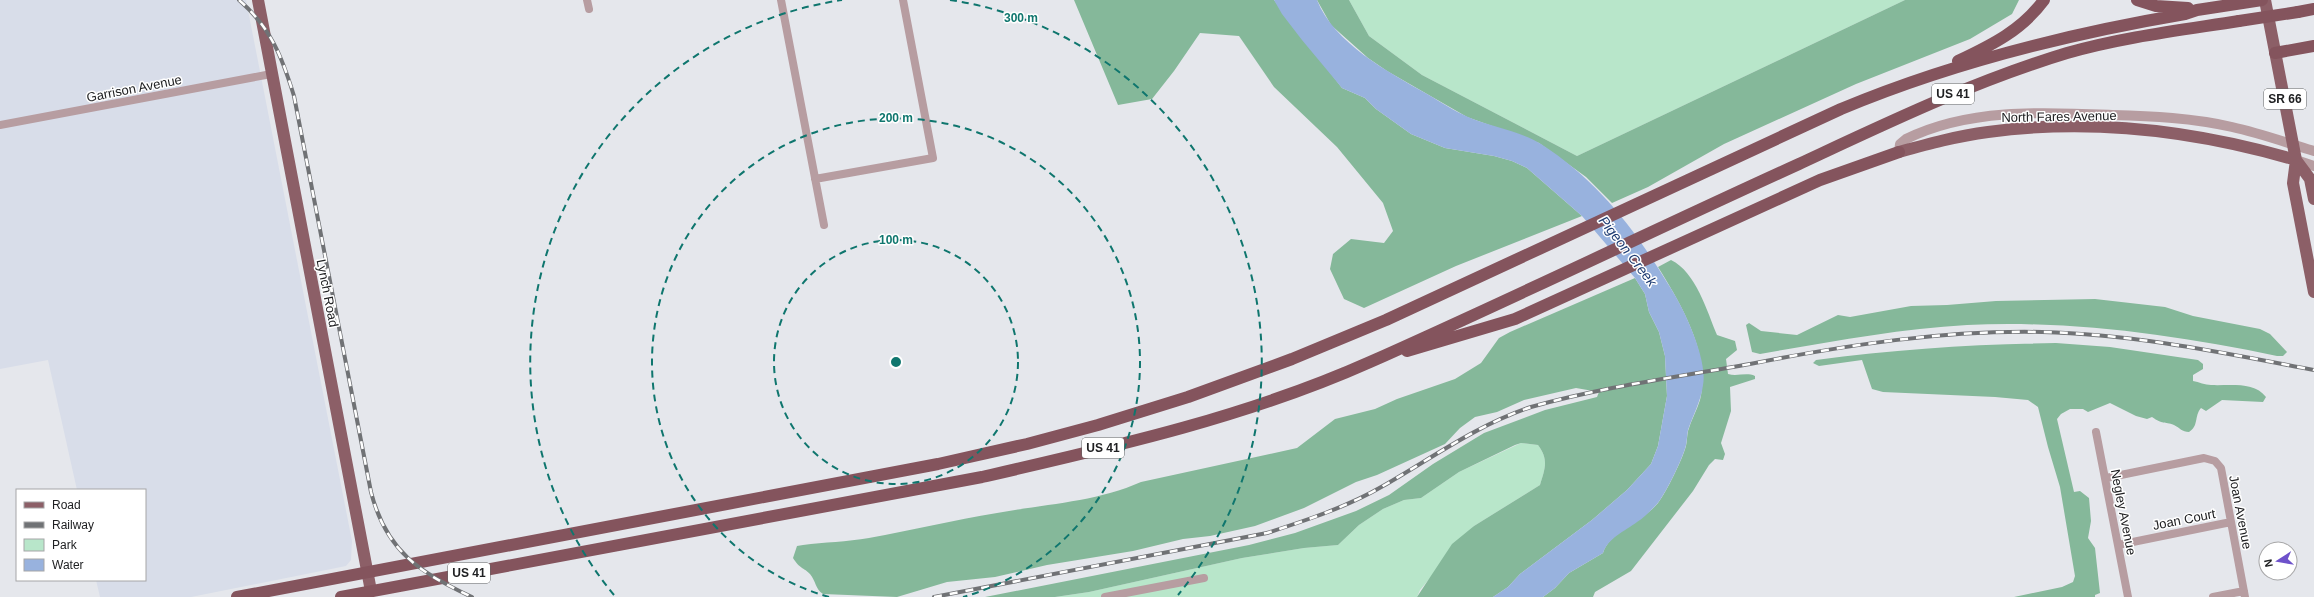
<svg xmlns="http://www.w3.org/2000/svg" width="2314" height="597" viewBox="0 0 2314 597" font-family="Helvetica,sans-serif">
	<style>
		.built { fill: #d8dde9 }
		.green { fill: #b8e6ca }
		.forest { fill: #85b89a }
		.water { fill: #98b2de }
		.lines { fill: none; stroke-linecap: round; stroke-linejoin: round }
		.minor { stroke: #b79da1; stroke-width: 8 }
		.tertiary { stroke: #b79da1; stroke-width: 10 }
		.primary { stroke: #8c5f67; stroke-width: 12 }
		.trunk { stroke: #84545d; stroke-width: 12 }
		.rail-casing { stroke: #707275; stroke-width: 4 }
		.rail { stroke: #fff; stroke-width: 2.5; stroke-dasharray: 8; stroke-linecap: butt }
		.trunk-bridge { stroke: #84545d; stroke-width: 12 }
		.ring { fill: none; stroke: #0f766e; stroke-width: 2; stroke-dasharray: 7 5 }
		.labels { text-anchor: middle; stroke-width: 3; stroke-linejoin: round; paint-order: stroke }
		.shield { fill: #fff; stroke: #636465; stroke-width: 1 }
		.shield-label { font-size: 12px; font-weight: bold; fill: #202123 }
		.street-label { font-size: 13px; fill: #202123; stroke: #fff }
		.water-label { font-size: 14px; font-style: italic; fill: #1e3c73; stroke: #fff }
		.centre { fill: #0f766e; stroke: #fff; stroke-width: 2 }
		.ring-label { font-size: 12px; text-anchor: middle; font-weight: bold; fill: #0f766e; stroke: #fff; stroke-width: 3; stroke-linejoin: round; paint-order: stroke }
	</style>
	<rect width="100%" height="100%" fill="#e5e7ec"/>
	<path class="built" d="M0,0H246L352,541L351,560L346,566L191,597H100L96,580H145V490H77L48,360L0,369Z"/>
	<path class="green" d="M1349,0H1905L1577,156L1422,75L1369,36Z
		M1521,443L1538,445C1549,460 1545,468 1540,485L1474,526L1420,590L1417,597H1055L1089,592L1242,558L1304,548L1338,545L1359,525L1383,509L1404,500L1421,498L1459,472Z"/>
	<path class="forest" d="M1074,0H1274L1342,88L1365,98L1376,109L1411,134L1445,148L1494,156L1512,161L1527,168L1582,216L1456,266L1364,308L1344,299L1330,269L1333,254L1351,239L1384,243L1393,231L1383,203L1337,147L1274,87L1239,36L1200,33L1174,71L1152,99L1118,105Z
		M1317,0H1349L1369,36L1422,75L1577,156L1905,0H2019L2012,14L1970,39L1856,84L1724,144L1648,187L1612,203L1586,177L1539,143L1467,117L1387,71L1368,58L1331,25Z
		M1671,260C1696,272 1707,311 1717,335L1735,341L1737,350L1726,359L1728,374C1737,377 1746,372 1755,376V379L1730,387L1731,411L1721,443L1725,454L1723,460L1715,459L1709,465L1693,491L1631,571L1595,592L1593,597H1543L1555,588L1569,573L1603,553C1609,532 1644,521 1658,503C1667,491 1682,460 1686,446C1687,441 1687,436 1688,431C1691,420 1697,410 1700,400C1711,354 1681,304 1658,267Z
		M1635,278L1645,294L1649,312L1659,332L1665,356L1667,396L1658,446L1651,464L1627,490L1592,520L1520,574L1508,587L1493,597H1417L1452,544L1474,526L1540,485C1545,468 1549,460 1538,445L1521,443L1515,445L1459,472L1421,498L1404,500L1383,509L1359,525L1338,545L1304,548L1242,558L1089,592L1055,597H985L1249,545L1295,533L1356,511L1389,495L1433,464L1484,433L1545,410L1597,397L1599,392L1576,388L1524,400L1497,412L1475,417L1460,428L1445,444L1377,475L1356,482L1304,508L1255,526L1210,536L1183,539L1133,551L1047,565L995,577L947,582L897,597L823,594C815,589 816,581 810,574C803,567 800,569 793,558L797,546L803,545C824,542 847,542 869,538C912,530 954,520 997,513C1046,504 1096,502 1141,482L1297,448L1335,419L1375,409L1397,399L1455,379L1481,363L1499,338L1510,332Z
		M2095,299L2165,307L2193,316L2260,329L2270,334L2287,352L2283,356H2277C2176,335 2072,320 1967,325C1898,329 1829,342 1760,354L1752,352L1746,325L1749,323L1761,331L1797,335L1838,315L1850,317L1911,306L1947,305L1996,301Z
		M2056,343L2110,347L2198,360L2203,364V369L2193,375V381C2199,382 2205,385 2211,385C2229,386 2254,381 2266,397L2263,402L2222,400L2206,411L2201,408C2194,416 2199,426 2189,432C2182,432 2180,428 2174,425C2164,421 2163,425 2152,417L2147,419L2136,416L2110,403L2088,412L2083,409H2070L2061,414L2057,419L2074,492L2080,491L2089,498L2091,521L2088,538L2095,548L2100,593L2095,595V597H2014L2062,587L2073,582L2075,576L2060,487L2048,447L2038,407L2028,400L1995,397L1883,392L1872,389L1862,360L1819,366L1813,363L1816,360C1896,349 1976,344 2056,343Z"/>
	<path class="water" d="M1274,0H1317C1334,43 1388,72 1427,94C1441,102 1454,111 1468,117C1491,127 1520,131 1541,144C1597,180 1634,228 1668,284C1683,306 1708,359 1703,385C1701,401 1693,415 1688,430C1687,434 1687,440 1686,445C1683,458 1665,495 1657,504C1651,510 1644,518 1637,522C1625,531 1608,538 1603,553L1569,573L1555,588L1543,597H1493L1508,587L1520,574L1592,520L1627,490L1651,464L1658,446L1667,396L1665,356L1659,332L1649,312L1645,294L1635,278L1582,216L1527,168L1512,161L1494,156L1445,148L1411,134L1376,109L1365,98L1342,88L1302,40L1282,14Z"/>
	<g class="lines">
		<path class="minor" d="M587,0L589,9
			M781,0L824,225
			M0,125L271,74
			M815,179L933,158L903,0
			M2096,432L2128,597
			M2106,478L2204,458L2215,461L2221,468L2245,597
			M2118,545L2231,522
			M1105,597L1204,578
			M2213,597L2244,591"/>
		<path class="tertiary" d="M1899,152L1900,144L1906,139C1968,108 2044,112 2112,115C2152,116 2193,118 2232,127C2260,133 2287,143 2314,151
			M2296,160L2314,166"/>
		<path class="primary" d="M258,0L371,591
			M2265,0L2296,160L2293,183L2314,292
			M1899,152C1928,144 1957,136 1988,132C2091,118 2197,131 2296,160
			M2296,160L2310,179L2314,199"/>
		<path class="trunk" d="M2137,0L2156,6L2188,8
			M2298,12L2314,9
			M2275,53L2314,46
			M1958,61C1992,45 2022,30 2044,0
			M1407,351L1515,319L1820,180L1899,152
			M237,597L938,464L1027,444L1098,425L1188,397L1292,359L1386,320L1841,109C1951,63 2067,34 2185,14L2197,10L2262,0
			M341,597L982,477C1113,447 1247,417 1370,362C1514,298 1656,229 1799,164C1887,123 1974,81 2067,53C2123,37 2182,30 2239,21"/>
		<defs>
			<path id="rail" d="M239,0C271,28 282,57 294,96L371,492C386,551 420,573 472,597
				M934,597L1267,533C1307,520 1347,507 1383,486C1432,458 1477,425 1531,407C1602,387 1677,377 1750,364C1847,345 1943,330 2042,332C2134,334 2224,353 2314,370"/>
		</defs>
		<use href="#rail" class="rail-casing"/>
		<use href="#rail" class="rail"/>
		<path class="trunk-bridge" d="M2239,21L2298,12"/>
	</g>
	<g class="ring">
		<circle cx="896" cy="362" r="122"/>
		<path d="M829 597A244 244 0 1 1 963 597"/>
		<path d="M614 595A366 366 0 0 1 842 0M950 0A366 366 0 0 1 1178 595"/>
	</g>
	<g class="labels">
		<g class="shield">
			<rect x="1932" y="84" width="42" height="20" rx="3"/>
			<rect x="2264" y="89" width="42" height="20" rx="3"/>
			<rect x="1082" y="438" width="42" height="20" rx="3"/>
			<rect x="448" y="563" width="42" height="20" rx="3"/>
		</g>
		<g class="shield-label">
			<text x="1953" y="98">US 41</text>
			<text x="2285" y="103">SR 66</text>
			<text x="1103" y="452">US 41</text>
			<text x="469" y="577">US 41</text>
		</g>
		<g class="street-label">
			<text transform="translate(134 88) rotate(-11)" y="5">Garrison Avenue</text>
			<text transform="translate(2059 116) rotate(-1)" y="5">North Fares Avenue</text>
			<text transform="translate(328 293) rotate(79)" y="5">Lynch Road</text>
			<text transform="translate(2124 512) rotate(79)" y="5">Negley Avenue</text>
			<text transform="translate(2241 512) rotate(79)" y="5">Joan Avenue</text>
			<text transform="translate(2184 519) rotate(-11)" y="5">Joan Court</text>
		</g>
		<g class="water-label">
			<text transform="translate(1628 251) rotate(52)" y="5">Pigeon Creek</text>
		</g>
	</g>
	<circle cx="896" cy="362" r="6" class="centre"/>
	<g class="ring-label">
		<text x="1021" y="22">300 m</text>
		<text x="896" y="122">200 m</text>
		<text x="896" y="244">100 m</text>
	</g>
	<rect x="16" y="489" width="130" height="92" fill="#ffffff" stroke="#a6a6a7"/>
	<rect x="24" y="502" width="20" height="6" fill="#8c5f67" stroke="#a6a6a7"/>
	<text x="52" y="509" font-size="12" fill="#202123">Road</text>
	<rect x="24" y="522" width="20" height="6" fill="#707275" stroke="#a6a6a7"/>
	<text x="52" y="529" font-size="12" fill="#202123">Railway</text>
	<rect x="24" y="539" width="20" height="12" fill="#b8e6ca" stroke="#a6a6a7"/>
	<text x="52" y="549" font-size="12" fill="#202123">Park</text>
	<rect x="24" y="559" width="20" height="12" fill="#98b2de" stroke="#a6a6a7"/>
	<text x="52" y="569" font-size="12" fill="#202123">Water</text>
	<g transform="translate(2278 561) rotate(258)"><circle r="19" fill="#ffffff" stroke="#a6a6a7"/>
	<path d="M0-3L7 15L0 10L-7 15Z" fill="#6e52cb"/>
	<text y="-6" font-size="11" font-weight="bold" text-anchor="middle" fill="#202123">N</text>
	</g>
</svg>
